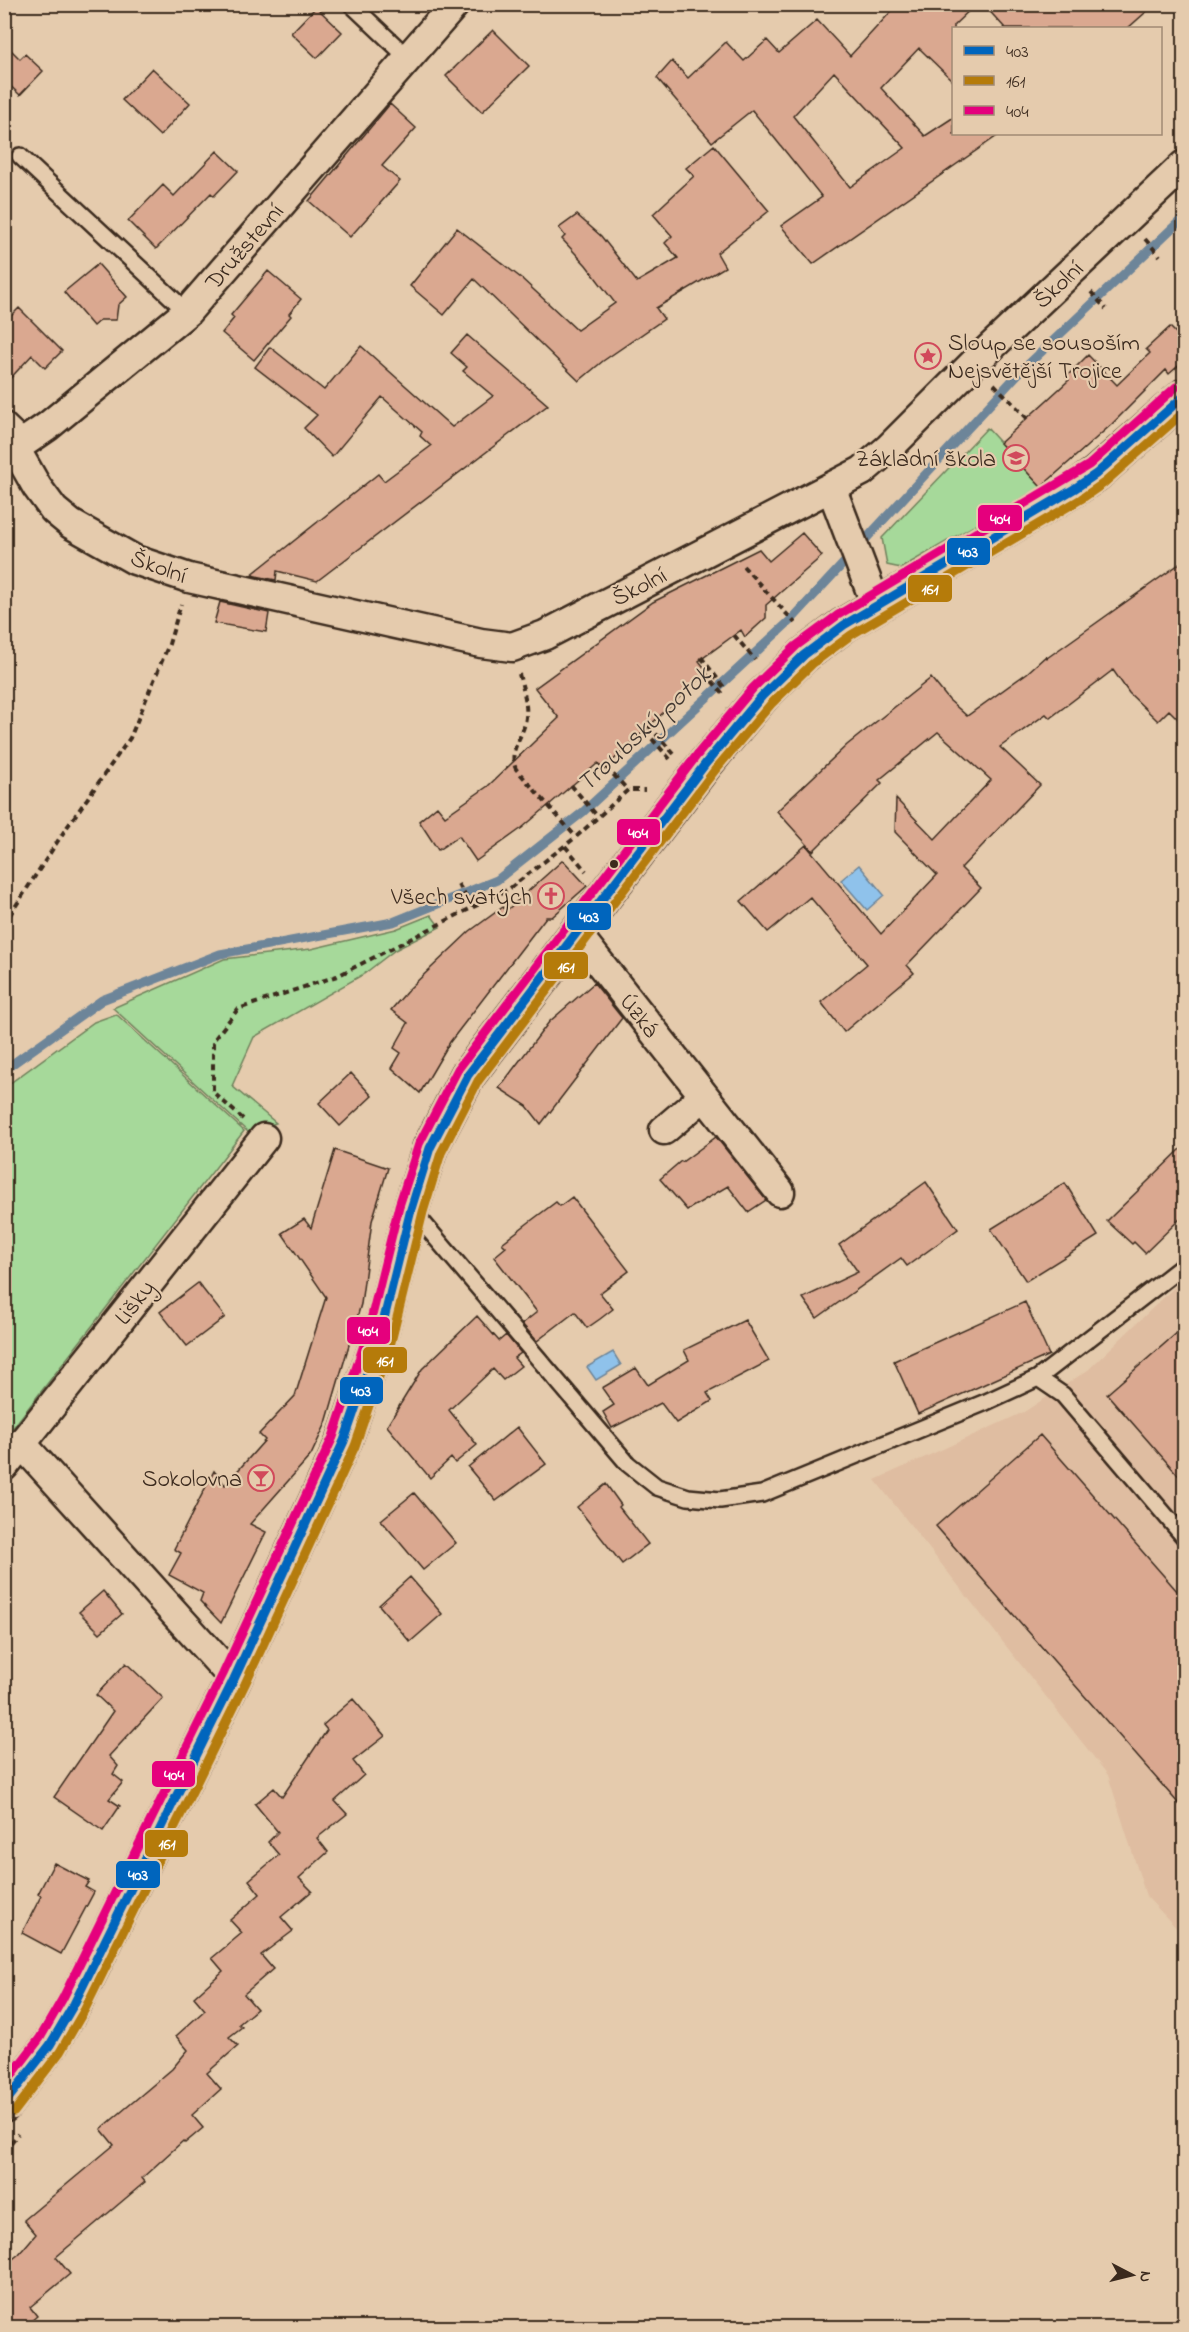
<svg xmlns="http://www.w3.org/2000/svg" width="1189" height="2332" viewBox="0 0 1189 2332" font-family="'Indie Flower',sans-serif">
	<style>
		.built { fill: #dfbda1 }
		.green { fill: #a6d99a; stroke: #70825c; stroke-width: 1.5 }
		.water { fill: #8fc2eb; stroke: #6d8599; stroke-width: 1.5 }
		.lines { fill: none; stroke-linecap: round; stroke-linejoin: round }
		.stream { stroke: #6d8599; stroke-width: 9 }
		.building { fill: #daa890; stroke: #3b2a1e; stroke-width: 1.5; fill-rule: evenodd }
		.lane-casing { stroke: #3b2a1e; stroke-width: 20 }
		.street-casing { stroke: #3b2a1e; stroke-width: 33 }
		.secondary-casing { stroke: #3b2a1e; stroke-width: 38 }
		.path { stroke: #3b2a1e; stroke-width: 4; stroke-dasharray: 6 4.5; stroke-linecap: butt }
		.lane { stroke: #e5cbad; stroke-width: 15 }
		.street { stroke: #e5cbad; stroke-width: 28 }
		.secondary { stroke: #e5cbad; stroke-width: 33 }
		.bus-1-casing { stroke: #e5cbad; stroke-width: 14 }
		.bus-2-casing { stroke: #e5cbad; stroke-width: 14 }
		.bus-3-casing { stroke: #e5cbad; stroke-width: 14 }
		.bus-1 { stroke: #0065bd; stroke-width: 9 }
		.bus-2 { stroke: #b57b0a; stroke-width: 9 }
		.bus-3 { stroke: #e5007d; stroke-width: 9 }
		.bus-dot { fill: #3b2a1e; stroke: #e5cbad; stroke-width: 2 }
		.labels { text-anchor: middle; stroke-width: 4.5; stroke-linejoin: round; paint-order: stroke }
		.street-label { font-size: 24px; fill: #3b2a1e; stroke: #e5cbad }
		.poi-label { font-size: 24px; fill: #3b2a1e; stroke: #e5cbad; text-anchor: end }
		.water-label { font-size: 26px; font-style: italic; fill: #433932; stroke: #e5cbad }
		.line-badge { stroke: #e5cbad; stroke-width: 2 }
		.badge-label { font-size: 16px; text-anchor: middle; font-weight: bold; fill: #fff }
	</style>
	<rect width="100%" height="100%" fill="#e5cbad"/>
	<filter id="ink" filterUnits="userSpaceOnUse"><feTurbulence type="fractalNoise" baseFrequency=".0167" numOctaves="2"/><feDisplacementMap in="SourceGraphic" scale="12" xChannelSelector="R" yChannelSelector="G"/><feConvolveMatrix kernelMatrix="1 2 1 2 8 2 1 2 1" color-interpolation-filters="sRGB"/></filter>
	<g filter="url(#ink)">
		<path class="built" d="M1184,1278V1936L1146,1896L1108,1775L875,1480L1024,1412L1088,1370Z"/>
		<path class="green" d="M987,428L1041,487L901,568L887,565L882,538Z
			M431,915L440,927L395,950L364,974L254,1037L232,1086L276,1123L248,1132L113,1008L224,959L311,949L396,929Z
			M116,1014L244,1131L5,1438V1087L94,1022Z"/>
		<path class="water" d="M859,865L884,895L867,910L841,880Z
			M613,1352L621,1365L596,1380L587,1367Z"/>
		<g class="lines">
			<path class="stream" d="M4,1070L102,1000L220,954L393,922L497,880L583,812L794,617L1018,374L1184,217"/>
		</g>
		<path class="building" d="M898,4H976L954,25V82L919,48L881,88L925,136L954,117V134H1000L813,264L781,226L822,197L752,110L712,142L657,78L672,61L688,78L726,42L744,61L767,40L779,53L817,20L850,56ZM834,72L905,148L850,187L793,116Z
			M983,4H1155L1128,28H1005Z
			M316,7L342,32L317,58L291,33Z
			M493,30L529,66L482,112L446,76Z
			M4,43L20,59L25,54L43,71L20,95L4,80Z
			M152,68L190,103L160,136L122,100Z
			M390,104L416,128L382,166L400,181L350,237L309,201Z
			M714,145L769,211L717,253L725,267L656,308L664,319L603,361L579,381L474,279L444,315L410,286L457,228L521,278L577,330L615,303L586,265L562,239L565,236L559,228L577,215L601,236L637,282L678,258L665,243L672,236L653,214L694,176L686,168Z
			M217,151L238,171L214,196L211,193L156,249L128,221L163,185L174,196Z
			M98,264L127,297L118,305L116,320H100L93,326L64,292Z
			M268,271L301,299L289,314L291,316L254,360L222,333L234,318L231,315Z
			M19,308L62,351L45,368L32,355L4,385V323Z
			M1170,327L1185,342V360L1169,374L1166,370L1112,424L1041,487L1000,443L1069,380L1066,377L1088,355L1117,385L1150,353L1146,349Z
			M467,335L548,405L317,581L277,571L276,580L251,575L378,474L384,481L431,446L420,436L422,432L382,397L332,457L304,428L317,415L255,367L270,347L324,390L361,346L452,427L493,396L463,371L467,367L451,353Z
			M802,533L822,556L766,605V618L745,637L741,630L699,661L707,671L603,770L598,763L522,828L476,861L459,836L438,850L419,821L437,806L445,816L488,786L559,718L535,688L653,602L759,549L769,561Z
			M1185,560V726L1169,710L1158,721L1129,693L1113,670L1050,718L1046,714L1000,747L1040,785L961,868L981,888L907,965L914,973L844,1032L821,1002L867,964L810,897L768,932L741,901L806,845L881,934L937,875L895,832L896,799L935,839L991,780L938,732L879,780L882,783L813,851L777,811L847,745L931,678L949,700L967,716L1027,673L1046,656L1047,658Z
			M220,602L269,613L266,632L214,623Z
			M563,860L587,886L552,917H546L450,1042L420,1093L392,1068L401,1053L394,1048L408,1023L391,1010L410,988L470,931L503,907L506,911Z
			M594,983L622,1018L541,1124L527,1106L499,1088L549,1022Z
			M351,1073L372,1096L340,1126L319,1103Z
			M716,1137L766,1200L748,1212L728,1186L687,1210L660,1179L681,1161L682,1162Z
			M1185,1145V1214L1145,1253L1134,1242L1132,1244L1107,1221Z
			M335,1150L388,1168L372,1221L361,1304L326,1423L311,1455L250,1524L266,1532L221,1623L200,1601L203,1593L169,1575L181,1553L174,1549L214,1471L225,1485L265,1440L259,1434L295,1396L326,1297L282,1233L304,1219L311,1228Z
			M926,1182L958,1229L907,1266L901,1258L817,1318L803,1298L858,1272L839,1245Z
			M1065,1183L1098,1236L1026,1281L991,1229Z
			M572,1197L629,1271L600,1293L613,1309L600,1319L587,1328L575,1312L537,1341L522,1324L537,1312L494,1257L506,1247L502,1243L528,1223L556,1202L560,1206Z
			M198,1283L225,1317L187,1346L160,1312Z
			M1025,1302L1049,1355L918,1414L894,1361Z
			M477,1316L499,1341L506,1335L521,1353L514,1358L521,1366L503,1380L493,1369L449,1410L477,1445L455,1463L451,1458L430,1478L387,1426L422,1369Z
			M745,1320L769,1361L707,1393L712,1401L676,1423L661,1403L612,1428L603,1412L614,1405L602,1388L636,1368L648,1385L689,1360L684,1350Z
			M1185,1326V1483L1107,1394Z
			M517,1427L546,1464L496,1501L468,1467Z
			M1040,1435L1185,1600V1811L936,1526Z
			M606,1484L621,1505L619,1507L648,1544L622,1564L577,1507Z
			M414,1493L456,1543L423,1570L381,1520Z
			M410,1577L442,1614L410,1642L379,1605Z
			M103,1591L122,1614L100,1633L79,1612Z
			M126,1663L163,1698L109,1756L118,1766L113,1774L123,1782L109,1799L120,1806L103,1831L54,1797L113,1711L96,1695Z
			M353,1699L385,1736L353,1761L364,1775L335,1801L347,1814L317,1838L328,1852L299,1878L312,1891L281,1917L293,1931L261,1955L273,1969L244,1994L257,2009L239,2024L242,2027L229,2037L238,2046L207,2073L221,2089L192,2115L203,2128L185,2143L183,2141L142,2178L145,2182L56,2257L70,2274L30,2307L37,2316L23,2328H4V2266L19,2254L36,2234L24,2220L114,2145L101,2129L172,2069L188,2050L176,2036L205,2010L194,1997L223,1971L212,1958L242,1933L230,1920L260,1894L249,1880L279,1855L268,1842L278,1832L255,1804L274,1788L282,1797L327,1730L323,1725Z
			M54,1863L89,1881L85,1887L94,1892L61,1954L22,1933L41,1896L38,1894Z"/>
		<g class="lines">
			<defs>
				<path id="lane" d="M351,4L407,57
					M20,156L187,312
					M4,419L27,441
					M413,1211L628,1464L657,1487L688,1497L720,1500L762,1494L986,1402L1038,1378L1184,1265
					M1038,1378L1063,1395L1184,1537"/>
				<path id="street" d="M16,450L37,487L54,510L71,524L135,560L189,578L481,643L512,647L545,635L862,471L889,448L974,363L1184,165
					M4,456L48,426L187,312L455,4
					M831,487L876,605
					M576,933L780,1192
					M664,1130L704,1096
					M22,1444L234,1679
					M4,1466L264,1138"/>
				<path id="secondary" d="M4,2105L50,2045L74,2004L234,1679L344,1441L379,1339L411,1209L430,1148L468,1075L706,763L762,696L804,655L844,625L1074,489L1096,474L1184,396"/>
			</defs>
			<use href="#lane" class="lane-casing"/>
			<use href="#street" class="street-casing"/>
			<use href="#secondary" class="secondary-casing"/>
			<path class="path" d="M1145,239L1160,256
				M1091,292L1106,309
				M994,384L1027,418
				M743,566L795,623
				M734,635L755,660
				M701,657L726,690
				M705,673L724,695
				M519,674C523,689 529,707 525,723C521,740 508,751 516,769L576,837
				M649,726L674,754
				M645,731L670,759
				M606,767L628,790
				M571,785L598,817
				M565,846L586,871
				M458,884L473,907
				M4,924L65,830L130,738L169,644L181,604
				M243,1119L213,1092V1041L238,1009L337,976L509,889L576,837L628,790H645
				M4,2151L18,2134"/>
			<use href="#lane" class="lane"/>
			<use href="#street" class="street"/>
			<use href="#secondary" class="secondary"/>
			<defs>
				<path id="bus-1" d="M4,2104L50,2045L74,2004L234,1679L344,1441L379,1339L411,1209L430,1148L468,1075L706,763L762,696L804,655L844,625L1074,489L1096,474L1184,396"/>
				<path id="bus-2" d="M14,2112L60,2052L85,2009L245,1684L355,1446L391,1342L423,1212L441,1153L478,1081L715,770L771,704L812,664L851,635L1081,499L1104,483L1184,412"/>
				<path id="bus-3" d="M4,2085L40,2038L63,1998L223,1674L333,1437L367,1336L399,1206L419,1144L458,1069L697,755L753,688L796,646L838,615L1089,465L1176,387"/>
			</defs>
			<use href="#bus-1" class="bus-1-casing"/>
			<use href="#bus-2" class="bus-2-casing"/>
			<use href="#bus-3" class="bus-3-casing"/>
			<use href="#bus-1" class="bus-1"/>
			<use href="#bus-2" class="bus-2"/>
			<use href="#bus-3" class="bus-3"/>
		</g>
	</g>
	<defs>
		<symbol id="sight-ring" viewBox="-11 -11 22 22"><circle r="9.5" fill="#e5cbad" stroke="#d1495b" stroke-width="1.5"/><path d="M0-6L1.8-2.2L6-1.7L2.9 1.2L3.7 5.4L0 3.3L-3.7 5.4L-2.9 1.2L-6-1.7L-1.8-2.2Z" fill="#d1495b"/></symbol>
		<symbol id="school-ring" viewBox="-11 -11 22 22"><circle r="9.5" fill="#e5cbad" stroke="#d1495b" stroke-width="1.5"/><path d="M0-5L7-2L0 1L-7-2ZM-4 1L0 2.5L4 1V4Q0 6-4 4Z" fill="#d1495b"/></symbol>
		<symbol id="church-ring" viewBox="-11 -11 22 22"><circle r="9.5" fill="#e5cbad" stroke="#d1495b" stroke-width="1.5"/><path d="M-1.2-6h2.4v3.5h3.3v2.4h-3.3V6h-2.4V-.1h-3.3v-2.4h3.3Z" fill="#d1495b"/></symbol>
		<symbol id="bar-ring" viewBox="-11 -11 22 22"><circle r="9.5" fill="#e5cbad" stroke="#d1495b" stroke-width="1.5"/><path d="M-6-5H6L.8 .8V4.5H3.5V6h-7V4.5H-.8V.8Z" fill="#d1495b"/></symbol>
	</defs>
	<g fill-rule="evenodd">
		<use href="#sight-ring" x="913" y="341" width="30" height="30"/>
		<use href="#school-ring" x="1001" y="443" width="30" height="30"/>
		<use href="#church-ring" x="536" y="881" width="30" height="30"/>
		<use href="#bar-ring" x="246" y="1463" width="30" height="30"/>
	</g>
	<circle class="bus-dot" cx="614" cy="864" r="5"/>
	<g class="labels">
		<g class="street-label">
			<text transform="translate(244 246) rotate(-49)" y="8">Družstevní</text>
			<text transform="translate(1058 284) rotate(-43)" y="8">Školní</text>
			<text transform="translate(159 566) rotate(20)" y="8">Školní</text>
			<text transform="translate(639 586) rotate(-27)" y="8">Školní</text>
			<text transform="translate(640 1015) rotate(52)" y="8">Úzká</text>
			<text transform="translate(134 1302) rotate(-52)" y="8">Lišky</text>
		</g>
		<g class="poi-label">
			<text x="948" y="350" text-anchor="start">Sloup se sousoším<tspan x="948" dy="28">Nejsvětější Trojice</tspan></text>
			<text x="996" y="466">Základní škola</text>
			<text x="532" y="904">Všech svatých</text>
			<text x="242" y="1486">Sokolovna</text>
		</g>
		<g class="water-label">
			<text transform="translate(643 728) rotate(-43)" y="9">Troubský potok</text>
		</g>
	</g>
	<g class="line-badge">
		<rect x="977" y="504" width="46" height="28" rx="6" fill="#e5007d"/>
		<rect x="946" y="537" width="45" height="29" rx="6" fill="#0065bd"/>
		<rect x="907" y="574" width="46" height="29" rx="6" fill="#b57b0a"/>
		<rect x="616" y="818" width="45" height="28" rx="6" fill="#e5007d"/>
		<rect x="566" y="902" width="46" height="29" rx="6" fill="#0065bd"/>
		<rect x="543" y="951" width="46" height="29" rx="6" fill="#b57b0a"/>
		<rect x="346" y="1316" width="45" height="29" rx="6" fill="#e5007d"/>
		<rect x="362" y="1346" width="46" height="28" rx="6" fill="#b57b0a"/>
		<rect x="339" y="1376" width="45" height="29" rx="6" fill="#0065bd"/>
		<rect x="151" y="1760" width="45" height="28" rx="6" fill="#e5007d"/>
		<rect x="144" y="1829" width="45" height="29" rx="6" fill="#b57b0a"/>
		<rect x="115" y="1860" width="46" height="29" rx="6" fill="#0065bd"/>
	</g>
	<g class="badge-label">
		<text x="1000" y="524">404</text>
		<text x="968" y="557">403</text>
		<text x="930" y="594">161</text>
		<text x="638" y="838">404</text>
		<text x="589" y="922">403</text>
		<text x="566" y="972">161</text>
		<text x="368" y="1336">404</text>
		<text x="385" y="1366">161</text>
		<text x="361" y="1396">403</text>
		<text x="174" y="1780">404</text>
		<text x="167" y="1849">161</text>
		<text x="138" y="1880">403</text>
	</g>
	<rect width="1189" height="2332" fill="none" stroke="#e5cbad" stroke-width="24"/>
	<rect x="12" y="12" width="1165" height="2308" fill="none" stroke="#3b2a1e" stroke-width="2" filter="url(#ink)"/>
	<rect x="952" y="27" width="210" height="108" fill="#e5cbad" stroke="#a18b74" stroke-width="1.5"/>
	<rect x="964" y="46" width="30" height="9" fill="#0065bd" stroke="#a18b74" stroke-width="1.5"/>
	<text x="1006" y="57" font-size="18" fill="#3b2a1e">403</text>
	<rect x="964" y="76" width="30" height="9" fill="#b57b0a" stroke="#a18b74" stroke-width="1.5"/>
	<text x="1006" y="87" font-size="18" fill="#3b2a1e">161</text>
	<rect x="964" y="106" width="30" height="9" fill="#e5007d" stroke="#a18b74" stroke-width="1.5"/>
	<text x="1006" y="117" font-size="18" fill="#3b2a1e">404</text>
	<g transform="translate(1132 2275) rotate(97)" stroke="#e5cbad" stroke-width="4.5" paint-order="stroke">
	<path d="M0-4.5L10 22L0 15L-10 22Z" fill="#3b2a1e"/>
	<text y="-9" font-size="16" font-weight="bold" text-anchor="middle" fill="#3b2a1e">N</text>
	</g>
</svg>
